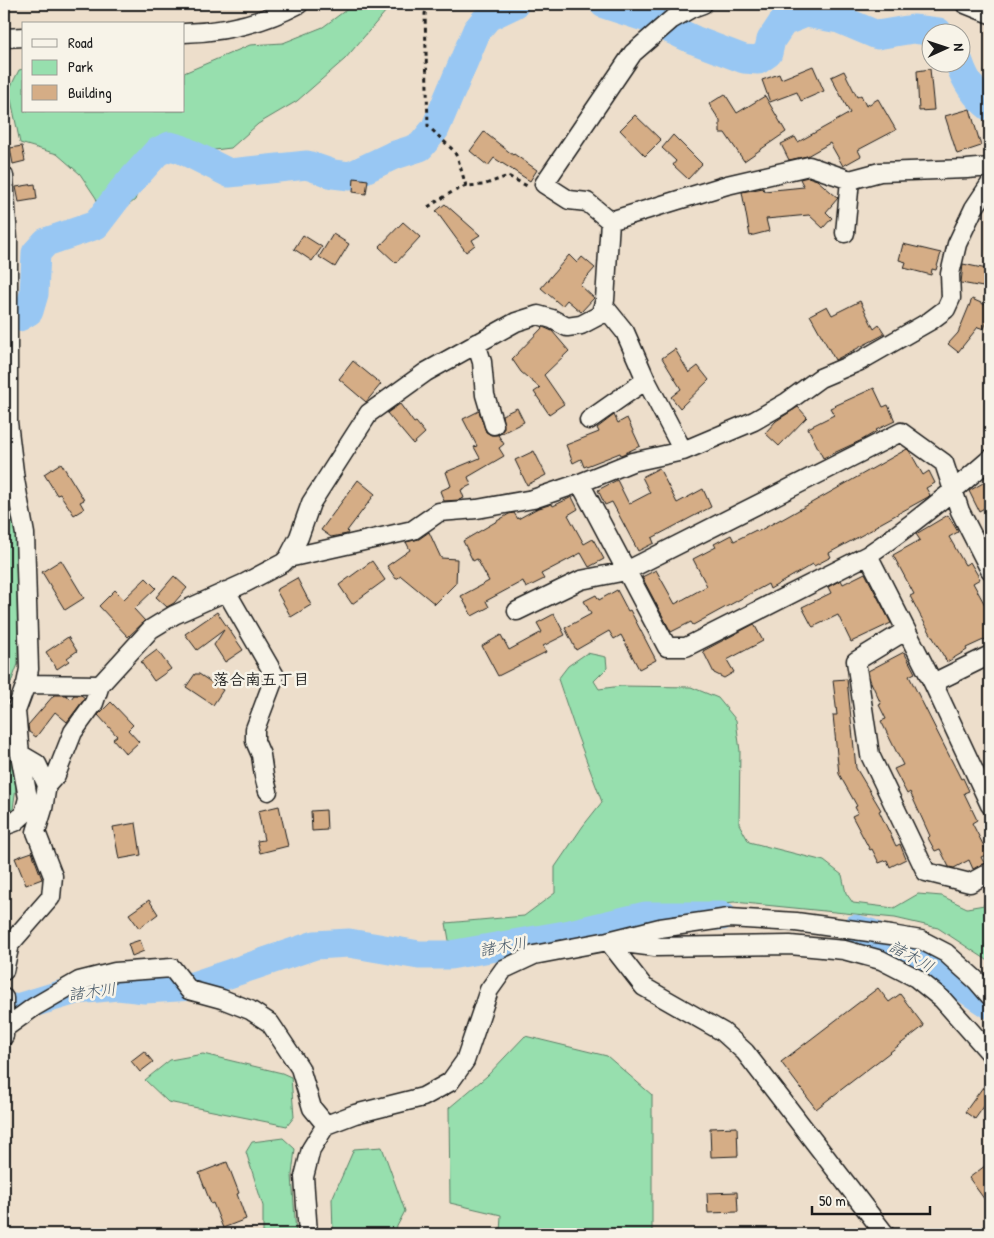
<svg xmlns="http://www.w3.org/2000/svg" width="994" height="1238" viewBox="0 0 994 1238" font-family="'Patrick Hand','Klee One',sans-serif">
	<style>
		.green { fill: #97dfae; stroke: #5a7e65 }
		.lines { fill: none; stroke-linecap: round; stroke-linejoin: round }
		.river { stroke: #98c7f3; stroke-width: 29 }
		.building { fill: #d5ad86; stroke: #1c1c1c }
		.minor-casing { stroke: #1c1c1c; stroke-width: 21 }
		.path { stroke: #1c1c1c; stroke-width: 3; stroke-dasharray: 4 4; stroke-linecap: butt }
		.minor { stroke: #f7f3e8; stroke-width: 18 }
		.labels { text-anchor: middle; stroke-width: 5; stroke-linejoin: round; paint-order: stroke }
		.neighbourhood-label { font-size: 16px; font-weight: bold; fill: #1c1c1c; stroke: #f7f3e8 }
		.water-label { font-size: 16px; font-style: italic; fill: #475867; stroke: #f7f3e8 }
	</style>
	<rect width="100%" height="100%" fill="#eddecb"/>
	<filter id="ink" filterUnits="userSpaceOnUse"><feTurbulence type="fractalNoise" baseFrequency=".02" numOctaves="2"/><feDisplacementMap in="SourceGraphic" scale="10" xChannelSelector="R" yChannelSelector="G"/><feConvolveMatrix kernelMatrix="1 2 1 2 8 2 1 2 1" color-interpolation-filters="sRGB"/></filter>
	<g filter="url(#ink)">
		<path class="green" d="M354,4H392L345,59L297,101L258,124L231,148L197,152L170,140L153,147L135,200L114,217H102L96,198L80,174L57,154L20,143L9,90L19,70L24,69V111H184V73L250,45L283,43L323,27Z
			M4,471L16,539L18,664L7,693L4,727L16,787L13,809L4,813Z
			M587,653L606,657L607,668L594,681L599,689L621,686L691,687L718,698L736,720L740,751L739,824L749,842L824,861L842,875L846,893L853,903L894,908L918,894L942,896L967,908L990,904V962L938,928L895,918L734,902L666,910H614L533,936L477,957L450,946L446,923L524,916L555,893V867L583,826L602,802L577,735L558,679L568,666Z
			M525,1036L607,1056L652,1095V1234H500L501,1215L450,1203L449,1108L487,1076Z
			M203,1054L282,1073L291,1077L294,1117L287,1126L168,1102L145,1080L170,1060Z
			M283,1138L295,1149L292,1175L296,1234H263V1206L246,1152L252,1142Z
			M382,1147L405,1211L393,1234H333L332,1199L354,1149Z"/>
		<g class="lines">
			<path class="river" d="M604,4L647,18L694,40L744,59L758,60L768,53L771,40L783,22L806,13L839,19L877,35L913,29L938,32
				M959,62C965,80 975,96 990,107
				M19,317L29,311L34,294L36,253L46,242L96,225L122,191L157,152L170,146L181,149L229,173L307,165L333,174L350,176L392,156L420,147L435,129L477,30L488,17L515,4
				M855,929L870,933L929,964L990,1005
				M4,1015L20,1007L76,990L118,986L145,989L193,986L315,945L349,943L419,955H450L565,935L645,916H722"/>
		</g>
		<path class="building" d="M813,66L824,91L801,101L797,92L770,102L762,80L779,74L781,79Z
			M930,69L934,110L919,111L917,71Z
			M844,71L857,97L861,95L866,106L878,99L896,130L858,150L861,156L843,166L830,143L807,156L789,160L781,144L795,137L798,142L850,113L831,77Z
			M725,94L737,113L765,96L786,132L744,161L725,133H720V121L709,104Z
			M970,109L981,146L957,154L945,116Z
			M635,115L661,140L645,156L620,130Z
			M484,132L513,155L514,154L537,170L530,181L494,158L488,166L470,151Z
			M673,135L702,164L688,179L673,165L676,161L662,148Z
			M22,146L25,161L13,164L10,148Z
			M808,177L817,180L838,198L826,212L832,218L823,228L809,215L766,219L769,231L750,236L742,192L763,188L764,191L804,187L800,179Z
			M354,178L368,180L366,194L353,192Z
			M35,184L37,199L19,202L16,187Z
			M445,204L480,235L472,240L475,245L466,252L436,211Z
			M403,222L420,237L396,263L379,247Z
			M333,234L349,244L335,267L319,257Z
			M303,235L322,247L312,261L294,249Z
			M903,244L941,253L936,270L932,269L931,275L904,268L906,262L899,260Z
			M569,255L577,263L582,257L595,268L580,285L594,298L581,312L567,300L562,306L541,288Z
			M963,264L987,269L983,287L961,283Z
			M972,299L990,307V313L984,329L978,327L958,352L948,344L958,333Z
			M860,301L874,329L879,325L885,334L835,360L810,315L827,306L832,315Z
			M543,327L552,331L569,351L544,375L564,404L549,414L534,392L540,388L521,372L512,359Z
			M675,349L689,373L698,366L709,380L680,408L671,397L681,389L662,358Z
			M353,361L381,384L366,402L339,379Z
			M874,388L883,407L888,405L895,421L876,430L877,431L862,440L823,458L808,428L834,415L830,408Z
			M400,404L414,423L416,422L425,433L413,444L387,413Z
			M798,407L807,417L779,446L765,433L776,421Z
			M517,408L524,422L498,435L504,444L499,448L504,456L468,477L471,485L461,490L464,498L459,500L444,501L440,491L451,486L446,472L480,458L474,447L477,446L463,419L479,411L486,432L491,435H497L501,433L504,428L502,415Z
			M614,415L618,423L627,418L640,446L621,455L620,453L584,467L581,459L573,463L566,445L599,432L597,428Z
			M907,449L910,452L923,475L929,471L935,483L926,488L930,495L928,497L874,527L875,528L829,553L831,557L814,566L813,564L770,589L768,584L693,625L691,622L671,632L642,577L656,570L675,604L707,586L693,559L716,547L714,544L731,535L734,541L756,530L757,532L781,519V520Z
			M534,451L546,475L527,485L515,460Z
			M61,463L84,500L80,502L84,509L74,515L60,494L57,495L44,474Z
			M659,468L677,503L703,489L711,507L652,538L654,543L638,551L612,502L605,505L598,490L617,480L629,504L650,493L642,477Z
			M990,479V505L979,511L969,491Z
			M358,480L375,494L347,531L348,532L347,534L331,537L321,530Z
			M572,497L578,509L568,515L584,544L593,539L604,559L589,567L581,553L541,574L544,579L526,588L523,581L486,601L489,607L472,616L461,596L489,581L477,559L473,561L463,541L509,514L514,513L518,519L536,509L552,504L553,506Z
			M948,515L958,532L949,537L965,565L970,562L980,579L973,583L990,614V637L966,648L967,650L947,662L920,615L910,596L914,594L893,555L920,540L916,534Z
			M429,532L441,558L457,559L456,583L435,604L401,576L396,579L387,566L410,550L406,542L419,539Z
			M61,560L84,598L65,610L42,572Z
			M372,561L385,580L352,604L339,585Z
			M865,573L891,623L851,642L838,615L813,627L812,626L802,607L831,593L828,587L841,580L843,584Z
			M174,576L187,588L174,603L167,607L156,597Z
			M146,578L156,588L134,609L145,621L128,637L99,606L115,590L124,599Z
			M297,578L311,605L291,617L276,590Z
			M617,590L628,611L630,610L656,660L639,669L621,635L614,639L609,631L576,650L565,628L591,614L584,601L596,595L599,600Z
			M217,612L243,650L225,662L214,645L224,630L197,650L185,634Z
			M554,614L565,635L543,646L546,652L498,676L482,646L501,635L509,650L542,632L537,623Z
			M754,624L763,641L727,660L734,672L724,678L714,673L703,651Z
			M68,637L77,651L67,658L69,661L57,669L46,652Z
			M157,650L171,669L154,681L141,662Z
			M904,652L915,673L909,676L961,779L963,778L969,791L964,793L977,820L972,823L988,854L981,857L984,863L973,869L969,860L954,868L949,867L940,849L935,851L928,838L930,836L910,792L907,794L894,769L903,765L881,721L886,719L879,705L881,704L870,680L868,671Z
			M195,674H199L223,690L213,705L186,687Z
			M847,679L856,768L881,810L879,811L896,846L900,844L906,859L890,867L887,860L879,863L872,849L870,850L852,816L858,813L855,807L857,806L839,774L833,715H837L833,680Z
			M54,695H66L71,699L74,695H81L85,698L67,722L55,712L36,737L29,732L28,725Z
			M111,702L133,725L128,730L139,742L126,754L113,739L117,736L98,715Z
			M279,806L288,846L260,853L257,841L264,840L258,811Z
			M326,810L327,830L312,831L311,811Z
			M136,823L141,855L119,859L113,827Z
			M32,852L42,879L26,885L15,858Z
			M149,900L158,914L139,928L129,914Z
			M140,940L144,951L132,956L128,944Z
			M878,988L889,1002L900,994L924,1026L816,1109L781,1062Z
			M144,1051L153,1062L140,1072L131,1061Z
			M983,1087L990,1092V1098L975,1119L965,1112Z
			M737,1127L738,1156L711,1157L710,1128Z
			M227,1162L239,1193L237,1194L246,1219L223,1228L213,1203L211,1204L199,1173Z
			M990,1162V1207L969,1178Z
			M737,1192L738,1212L708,1213L707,1193Z"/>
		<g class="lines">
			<defs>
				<path id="minor" d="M965,4L990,14
					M184,33C224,32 263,23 299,4
					M4,38L24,37
					M4,176L8,240V422L15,480L25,534L29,669L26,684L16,711L20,754L28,798L24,814L15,822L4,826
					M610,221L727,185L809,166L850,180L880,172L967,169L990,167
					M845,233L850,180
					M604,306L625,332L646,380L683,451
					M476,343L482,362L485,395L494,425
					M589,420L646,380
					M580,483L667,647H686L868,555C911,526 951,493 990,459
					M868,555L933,683L990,805
					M288,558L413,530L439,512L477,509L533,499L580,483L632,462L683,451L754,421L787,402L820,378L860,361L930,321L946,309L951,298L950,274L957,244L974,208L990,184
					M226,591L275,676L255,729V741L261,755L264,776L268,791
					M517,611L581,580L626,571L901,432L944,463L960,511L990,570
					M905,631L856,661L870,755L926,872L970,883L990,872
					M933,683L990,655
					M26,684L100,685L151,629L174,615L245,583L283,563L288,558L299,537L311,503L369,413L426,372L516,322L538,315L552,319L567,327L581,325L600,315L605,300L610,221L587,202L569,200L544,184L633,53L671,20L692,8L703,4
					M47,785L56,775L73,732L94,703L100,685
					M4,971L10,944L51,897L53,876L36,832L43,809L47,785L37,764L20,754
					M4,998V1036
					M5,1028L34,1007L79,981L115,972L172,968L189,990L222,999L250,1010L270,1023L300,1068L312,1108L326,1125
					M308,1234L304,1177L311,1149L326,1125L355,1114L423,1097L450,1082L465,1061L489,990L504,969L534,955L608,941L655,947L790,945L844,950L881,960L916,978L942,999L990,1053
					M885,1234L745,1052L723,1032L644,987L608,941L660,928L729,918L796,922L891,935L921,940L946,953L977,981L990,996"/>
			</defs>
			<use href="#minor" class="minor-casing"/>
			<path class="path" d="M427,4L425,14L428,126L454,151L458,159L466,186
				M428,207L452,192L466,186L483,185L508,176L529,187"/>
			<use href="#minor" class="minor"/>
		</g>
	</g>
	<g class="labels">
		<g class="neighbourhood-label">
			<text x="261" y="685">落合南五丁目</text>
		</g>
		<g class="water-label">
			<text transform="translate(503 946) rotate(-10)" y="6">諸木川</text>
			<text transform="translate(912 956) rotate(29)" y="6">諸木川</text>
			<text transform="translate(92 991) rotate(-7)" y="6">諸木川</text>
		</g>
	</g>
	<rect width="994" height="1238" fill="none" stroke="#f7f3e8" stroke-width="20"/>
	<rect x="10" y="10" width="974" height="1218" fill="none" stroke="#1c1c1c" stroke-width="2" filter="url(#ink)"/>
	<rect x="22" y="22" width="162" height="90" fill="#f7f3e8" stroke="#9f9d96"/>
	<rect x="32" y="39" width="25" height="8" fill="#f7f3e8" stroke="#9f9d96"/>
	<text x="68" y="48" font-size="15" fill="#1c1c1c">Road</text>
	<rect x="32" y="60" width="25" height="15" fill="#97dfae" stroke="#9f9d96"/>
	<text x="68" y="72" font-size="15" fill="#1c1c1c">Park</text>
	<rect x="32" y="85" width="25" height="15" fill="#d5ad86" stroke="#9f9d96"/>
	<text x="68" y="98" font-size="15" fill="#1c1c1c">Building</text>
	<g transform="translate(946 48) rotate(87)"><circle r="24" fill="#f7f3e8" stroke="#9f9d96"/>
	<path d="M0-4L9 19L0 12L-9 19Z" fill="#1c1c1c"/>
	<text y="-8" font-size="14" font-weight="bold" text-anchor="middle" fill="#1c1c1c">N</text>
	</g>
	<path d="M812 1206v8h118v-8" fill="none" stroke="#1c1c1c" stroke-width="2.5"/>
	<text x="819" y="1206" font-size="15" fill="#1c1c1c" stroke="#f7f3e8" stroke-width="4" paint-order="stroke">50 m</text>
</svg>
